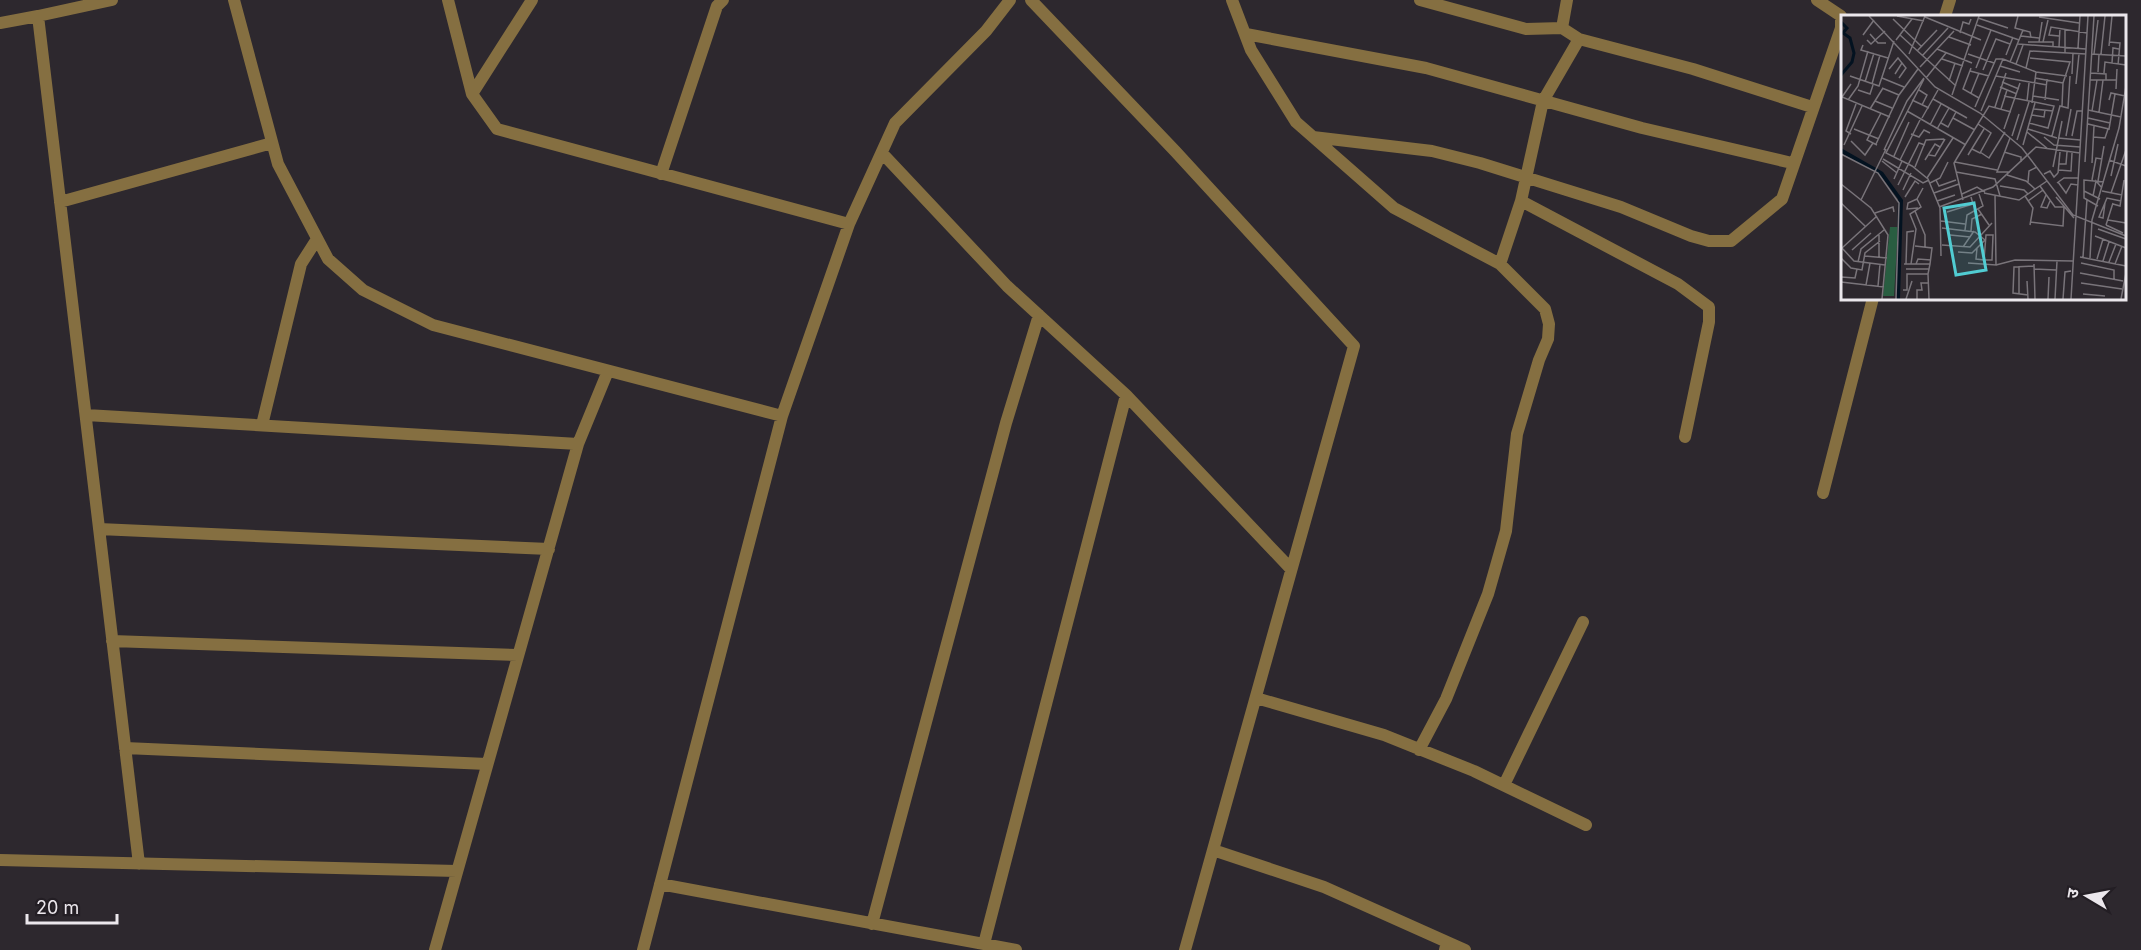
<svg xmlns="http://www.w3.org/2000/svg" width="2141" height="950" viewBox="0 0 2141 950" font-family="Inter,'Noto Sans Devanagari',sans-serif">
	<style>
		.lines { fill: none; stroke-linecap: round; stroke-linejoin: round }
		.minor { stroke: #856f41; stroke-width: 12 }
		.inset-river { fill: none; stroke: #031220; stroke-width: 3 }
		.inset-road { fill: none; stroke: #79747a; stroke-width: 1.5 }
		.view { fill: #51ccd2; fill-opacity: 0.15; stroke: #51ccd2; stroke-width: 3 }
		.inset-edge { fill: none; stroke: #ebe7ec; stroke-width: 3 }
	</style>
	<rect width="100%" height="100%" fill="#2d282e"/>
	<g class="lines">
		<path class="minor" d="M234,0L278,164L328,259L363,290L433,325L782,416
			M448,0L472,94L497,129L849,224
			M1031,0L1175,151L1354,346L1185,950
			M1232,0L1251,50L1296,122L1394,208L1500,264L1545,309L1549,324L1548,339L1539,360L1517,434L1506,531L1488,594L1446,699L1419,750
			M1420,0L1526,29L1562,28
			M38,16L112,0
			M1945,16L1950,0
			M0,23L38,16L139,864
			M1246,34L1426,68L1642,128L1792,163
			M1579,39L1693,69L1812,107
			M472,94L532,0
			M1313,137L1432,151L1480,163L1621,207L1691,236L1709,241H1731L1782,199L1841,28V16L1817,0
			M882,153L1007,286L1126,395L1291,569
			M661,174L717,6L723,0
			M1521,201L1678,284L1709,307V322L1685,437
			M60,202L272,143
			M1500,264L1521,201L1543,101L1579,39L1562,28L1567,0
			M86,415L578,444
			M262,425L301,264L317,239
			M1823,493L1873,298
			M99,529L549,549
			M112,641L518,655
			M1256,698L1384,735L1474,771L1586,825
			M125,748L487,764
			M1504,785L1583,622
			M1213,850L1324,887L1447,942L1445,950
			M0,860L457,871
			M660,884L1016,950
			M872,924L1006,423L1039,315
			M1447,942L1465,950
			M984,944L1126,395
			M435,950L578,444L608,371
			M643,950L782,416L849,224L895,123L986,31L1010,0"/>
	</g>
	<g transform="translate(1841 15)">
		<rect width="285" height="285" fill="#2d282e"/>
		<path d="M49,212H57L53,281H42Z" fill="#295d41"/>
		<path d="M0,133L42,157L62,185L59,284H55L57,184L40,161L0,138Z" fill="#031220"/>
		<path class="inset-river" d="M0,7L6,13L2,18L9,23L13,38L11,47L0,60"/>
		<path class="inset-road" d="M28,1L94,72L139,98L181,133L232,200L285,221M56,1L83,6M177,1L174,13L189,17L190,23M84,2L140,25M198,2L238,8M137,3L167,13M52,4L81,32M136,10L178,25M119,18L122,7L128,9L130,4M29,19L37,28H45M22,20L33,5M59,20L115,71M180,21L198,23M218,21L208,20L210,12L246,18M108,22L130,30M26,25L30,29L44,16M55,25L71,4M187,27H212V31M198,27L201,7M202,27L207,5M268,27L279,28L277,50M177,29L245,34M22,30L20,35L47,43M268,31L271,1M218,32L219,13M237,33L239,1M96,34L131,48M76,36L96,15M224,38V14M68,39L84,1M127,39L153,48M250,39L285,41M253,39L257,5M260,39L264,1M165,40L172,22M81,41L107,13M189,43L229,47L222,68L221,91M101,44L122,51M162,44L195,57L226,61M285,45V67M169,47L182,15M271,48L272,33L278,34M175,49L182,30M159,51L179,57M79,52L113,16M130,53L122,74L138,83M135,53L150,15M185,53L189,36L245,39M48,54L57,43L61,48L54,59M142,55L155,24L169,29M129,56L148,61M257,57L258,39M250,58L265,59V65M263,58L264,47L285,50M231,59L232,38M9,61L38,71L53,26M155,61L206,70M41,63L63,72M58,63L65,53L61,48M85,63L105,38M194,63L222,68M83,64L45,138L71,151L87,164L99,193L100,241M249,65H276M108,66L114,48M24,67L33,38M161,67L178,74M10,69L1,82L49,102M31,69L39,40M235,69L238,39M159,72L176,79M41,73L58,80M275,74L276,54M17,75L29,79L32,70M78,75L86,80L81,90M130,78L138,58M111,80L138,1M163,81L213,91L207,113L188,108M192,81L218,85M92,84L126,103M7,85L17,71L27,36M71,85L88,93M204,85L206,64M268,85L270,78L284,81M34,86L51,93M186,86L188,68M191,88L195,57M134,92L155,44H162M154,92L165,58M29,94L42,73M160,94L166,75M193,94L212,96M247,95L280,102M66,96L125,130M140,96L162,44M251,96L256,65M258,97L262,65M191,100L203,102L204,95M81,103L97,75M112,103L134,115M247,103L269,108M100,108L107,112L115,97M247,109L268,114L274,79M89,110L100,89M13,114L38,124M96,114L108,93M163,114L179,68M187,114L216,123M186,117L207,134M10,119L5,116L15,89M70,119L78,122L83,115L89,118M171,121L178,99M211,121L219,91L227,93L229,61M225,121L230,94M231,121L236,96H241M203,122L213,130L239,132M252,122L264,123L267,114M217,123L239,125M176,125L188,87M10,126L24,140L32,128M35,129L58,80L77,54M3,130L21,91M36,130L26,125L40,98M182,130L194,88M131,134L139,138L150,118L137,109M43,135L66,86L83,63M139,137L148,143L164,117M163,137L180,142V147M0,139L37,158L58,188L55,284M88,140L94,141L104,124M127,140L143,114M53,141L68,107M42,144L82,168L88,165M59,145L80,103M84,145L94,129L99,132M268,145L285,151M41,146L56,158M114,147L156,155M244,147L253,1M251,148L253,111M218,149H225L226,137M74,152L85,125L103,124M212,152L221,106M218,155L230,156L231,138M115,157L154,164L159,181M169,157H156L169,123M217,158L219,137M203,159L209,156L213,162L217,158M166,160L185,166L194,174M270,161L277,129M86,163L112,123M53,164L61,146M95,165L98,171L115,165M251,165L255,143L261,144M257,166L263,131M187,167L188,156L196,152M217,167L225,178L230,169L237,170M89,168L99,163L107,147M216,168L223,163H237M0,169L30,193L47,220L41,284M57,170L78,128L84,130M159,171L183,175L187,179M62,175L70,158M243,176V183L257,191M261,176L281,180M93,178L118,169M143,178L178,185L206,166M270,178L285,135M121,179L136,172L144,177M205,180L200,192L206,193L209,186M184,181L192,193L189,210M252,181L255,166L261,173M64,182L74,166L78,169M215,182L233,203M76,184L67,188L66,194L77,193M259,184L243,176V165L263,167M20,185L45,134M122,185L113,148L116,143L148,91L170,97M96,186L114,180M187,186L202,175M0,188L24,211M264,188L262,203L258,202L266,183L280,186M272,189L279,191L283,165M98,192L152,172L195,132L239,138M137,194L148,210M74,196L84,220V232M106,197L132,189L130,182M34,198L52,192L53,197M267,205L285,208M100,206L124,209M189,207L222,211L223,192H214L199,171M265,210L282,218M265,210L272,188M101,213L134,217L144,225L131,238L117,237M257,214L285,224M124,215L126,200L142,191L138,179M130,216L131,204L141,199M38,220V242M109,220L129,222M145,220H152L151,245H143ZM254,221L285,233M101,230L129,232L151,208M122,232L133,216M1,233L13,246L44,250M1,233L36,201M136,233L135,244L143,245M11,235L30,218M24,241L46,243M239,242L285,251M242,242L246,184M0,243L10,253L21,255L24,238L39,226M249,243L251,205L278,113L285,71M256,244L262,224M262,246L268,227M17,247L20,234L43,215M268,247L275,229M127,248L155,250L154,180M240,248L273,255V265M63,249H89L91,233L74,231M65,249L66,217L73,216M70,249L75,214L69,199L80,192L76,184L82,173M75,249L77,244L90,245M193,249L194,284M274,249L281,231M155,250L174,245L232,246M65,254H88M193,254L215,255M239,258L282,266M87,259L88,284M0,262L14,263L16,254M186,266L187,284M0,267L43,272M240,268L281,274M25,270L29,248M37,271L39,249M62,275H66V259H87L89,249M178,279V251M242,279L264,281M187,280L172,278L173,252L193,251M65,284L71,266M76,284V275H81L80,268H87M207,284L208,262M214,284L216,246M222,284L224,257L230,256M230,284L247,1M280,284L285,258"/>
		<path class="view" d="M133,188L145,255L115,260L103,193Z"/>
		<rect width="285" height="285" class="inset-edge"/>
	</g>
	<g transform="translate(2087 896) rotate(280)" stroke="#231e24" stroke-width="4.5" paint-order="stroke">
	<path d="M0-4.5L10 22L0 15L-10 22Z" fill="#ebe7ec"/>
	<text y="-9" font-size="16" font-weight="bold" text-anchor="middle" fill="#ebe7ec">उ</text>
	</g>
	<path d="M27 914v9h90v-9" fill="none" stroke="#ebe7ec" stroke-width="3"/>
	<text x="36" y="914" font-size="18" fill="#ebe7ec" stroke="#231e24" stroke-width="4.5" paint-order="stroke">20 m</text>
</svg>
